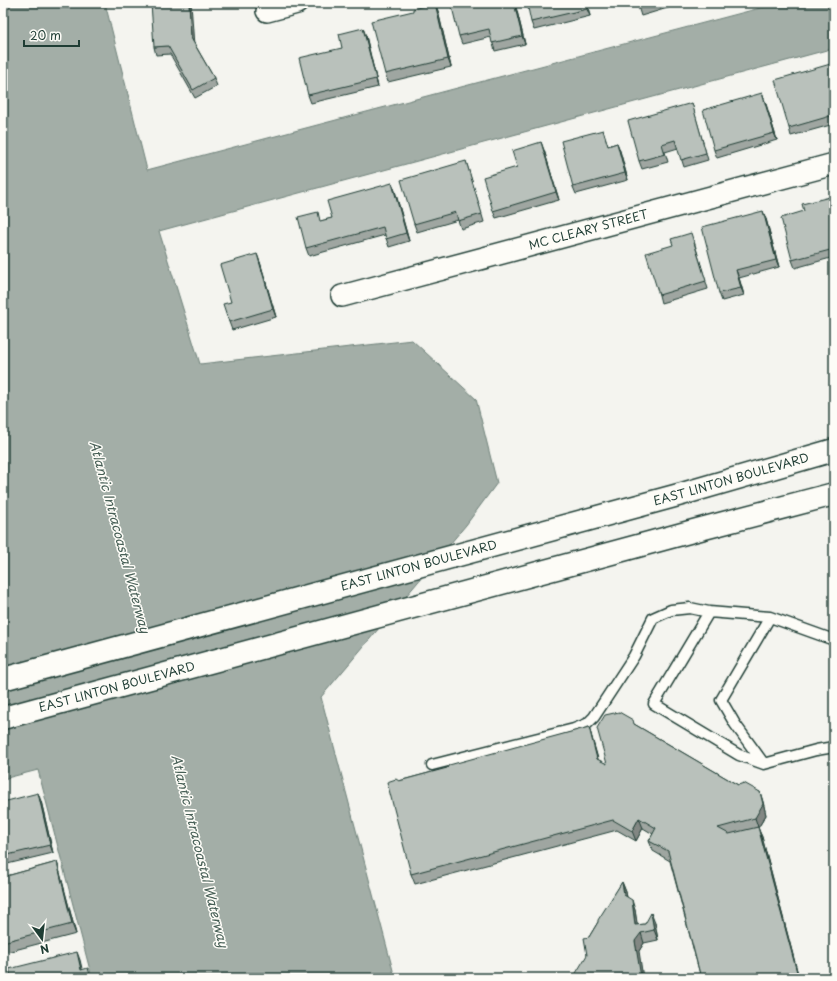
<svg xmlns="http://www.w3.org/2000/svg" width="837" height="981" viewBox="0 0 837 981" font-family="'Playpen Sans',sans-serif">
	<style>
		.water { fill: #a3aea7; stroke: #6e8179 }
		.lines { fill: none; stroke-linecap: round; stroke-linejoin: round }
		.lane-casing { stroke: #1f3d34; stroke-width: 13 }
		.street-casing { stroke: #1f3d34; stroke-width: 24 }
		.secondary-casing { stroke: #1f3d34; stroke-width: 25 }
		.lane { stroke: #fdfcf7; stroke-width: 10 }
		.street { stroke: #fdfcf7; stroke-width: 21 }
		.secondary { stroke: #fdfcf7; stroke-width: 22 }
		.wall { fill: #9fa6a1; stroke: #1f3d34 }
		.shaded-wall { fill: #828783; stroke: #1f3d34 }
		.building { fill: #b9c1bb; stroke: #1f3d34 }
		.labels { text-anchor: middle; stroke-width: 3; stroke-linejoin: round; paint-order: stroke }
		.street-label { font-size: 12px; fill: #1f3d34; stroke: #fdfcf7 }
		.water-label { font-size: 13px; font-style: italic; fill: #475f56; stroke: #fdfcf7 }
	</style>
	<rect width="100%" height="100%" fill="#f4f4ef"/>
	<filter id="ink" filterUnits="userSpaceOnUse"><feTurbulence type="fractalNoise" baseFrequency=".025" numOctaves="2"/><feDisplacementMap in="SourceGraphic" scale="8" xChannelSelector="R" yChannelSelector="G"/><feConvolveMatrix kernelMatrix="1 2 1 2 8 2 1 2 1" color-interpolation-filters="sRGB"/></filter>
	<g filter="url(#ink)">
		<path class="water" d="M3,3H105L147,170L779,3H834V48L159,231L200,364L412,340L476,399L497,483L466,525L321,697L395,978H92L38,770L3,779Z"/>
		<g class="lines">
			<defs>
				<path id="lane" d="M834,640L770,617L709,612L654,704L739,755L764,764L816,750L834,747
					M764,764L735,724L721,700L770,617
					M432,765L574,729L587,724L594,717L634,656L653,618L671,610L690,608L709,612"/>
				<g id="street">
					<path d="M267,11L297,3"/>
					<path id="s1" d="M342,296L834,164"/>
				</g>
				<g id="secondary">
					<path id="s2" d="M3,679L682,494L834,450"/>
					<path id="s3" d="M3,718L693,531L834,494"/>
				</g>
			</defs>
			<use href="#lane" class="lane-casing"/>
			<use href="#street" class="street-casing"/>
			<use href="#secondary" class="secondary-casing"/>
			<use href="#lane" class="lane"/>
			<use href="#street" class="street"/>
			<use href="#secondary" class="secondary"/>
		</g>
		<path class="wall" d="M435,3L438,11L451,67L388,82L385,74L413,11Z
			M515,3L525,44L495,51L491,37L462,44L459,36Z
			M587,3L590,16L534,30L531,22Z
			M637,3H670L671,7L641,16Z
			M366,36L378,87L311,103L308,95L342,48Z
			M194,43L214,78L217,86L195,98L170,54L156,55L154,47Z
			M834,63V124L791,136L789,128Z
			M765,101L777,140L717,158L714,150Z
			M692,103L694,111L708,160L684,167L678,148L665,152L668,162L642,169L639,161Z
			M603,130L608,146L617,143L620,151L628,180L576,194L573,187Z
			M544,150L559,200L496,218L493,211L517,167Z
			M466,161L484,222L461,229L458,220L417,232L414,224Z
			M392,183L395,191L409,241L389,247L385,235L309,256L306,248L321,221L332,218Z
			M834,196V257L795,268L792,260L804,211Z
			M766,219L779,267L739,278L744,295L722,301L719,293Z
			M694,241L708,289L661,303L659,295Z
			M260,262L276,317L232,330L229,322L231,302Z
			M634,724L738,785L760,792L763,802L766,815L758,828L762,837L799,978H701L670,861L653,851L649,841L653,834L643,828L636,841L617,830L415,884L411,874L399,781L447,768L589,727L598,760L607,764Z
			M41,801L53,853L3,865V802Z
			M57,862L60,873L76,934L3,953V877Z
			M622,882L626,892L627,897L635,910L637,925L655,923L658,940L644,943L639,951L587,955L589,937Z"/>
		<path class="shaded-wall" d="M189,3H191L194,46L191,38Z
			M435,3L438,11L451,67L448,59Z
			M514,3H515L525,44L522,36Z
			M586,3H587L590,16L587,9Z
			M363,28L366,36L378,87L376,79Z
			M762,93L765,101L777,140L774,133Z
			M541,142L544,150L559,200L556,192Z
			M617,143L620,151L628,180L625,173Z
			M392,183L395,191L409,241L406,233Z
			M763,211L766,219L779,267L776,260Z
			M257,254L260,262L276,317L273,309Z
			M736,270L739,278L744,295L741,288Z
			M589,727L592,738L601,769L597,759Z
			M760,792L763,802L766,815L758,828L762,837L799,978H798V976L758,827L755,818Z
			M38,793L41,801L53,853L50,845Z
			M639,818L643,828L636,841L632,831Z
			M57,862L60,873L76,934L72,924Z
			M622,882L626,892L628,905L624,895Z
			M632,900L635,910L639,935L641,933L644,943L639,951L643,978H640L635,941V925Z
			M651,913L655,923L658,940L654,930Z
			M77,952L80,960L84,977L81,970Z"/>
		<path class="building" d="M151,3H189L191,38L214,78L193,90L168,46L154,47Z
			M435,3L448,59L385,74L371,21L413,11V9Z
			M451,3H514L522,36L492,43L489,29L459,36Z
			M527,3H586L587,9L531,22Z
			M637,3H656L638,8Z
			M363,28L376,79L308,95L299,58L342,48L339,34Z
			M834,63V115L789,128L775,80Z
			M762,93L774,133L714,150L703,110Z
			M692,103L706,153L681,160L675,140L662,144L665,154L639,161L628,121Z
			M603,130L608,146L617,143L625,173L573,187L561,141Z
			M541,142L556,192L493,211L483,177L517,167L512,151Z
			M466,161L482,214L458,221L456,212L414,224L401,180Z
			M392,183L406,233L386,239L383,227L306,248L298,217L318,212L320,221L332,218L327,201Z
			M834,196V249L792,260L781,218L804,211L802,204Z
			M763,211L776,260L736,270L741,288L719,293L702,227Z
			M691,233L706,281L659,295L646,253L673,245L671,239Z
			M257,254L273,309L229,322L223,304L231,302L220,265Z
			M619,712L633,720L634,724L738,785L744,783L760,792L763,804L755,818L718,828L729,834L758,827L798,976L792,978H701L668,851L649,841L656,828L639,818L632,831L613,820L411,874L387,782L396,779L399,781L447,768L449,765L589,727L597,759L607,764L597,728L605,715Z
			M38,793L50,845L3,856V802Z
			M57,862L72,924L3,942V877Z
			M622,882L624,895L632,900L635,925L645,924L651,913L654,930L641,933L635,941L641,977L640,978H573L587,955L584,938L589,937L598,922V920Z
			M77,952L81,970L88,968L91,978H11L9,969Z"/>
	</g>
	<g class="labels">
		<g class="street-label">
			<text dy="4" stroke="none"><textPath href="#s1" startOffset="255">MC CLEARY STREET</textPath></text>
			<text dy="4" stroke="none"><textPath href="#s2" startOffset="755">EAST LINTON BOULEVARD</textPath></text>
			<text dy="4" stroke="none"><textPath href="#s2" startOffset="431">EAST LINTON BOULEVARD</textPath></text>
			<text dy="4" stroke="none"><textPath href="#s3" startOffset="118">EAST LINTON BOULEVARD</textPath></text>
		</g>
		<g class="water-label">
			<text transform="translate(120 537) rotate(75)" y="5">Atlantic Intracoastal Waterway</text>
			<text transform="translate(200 851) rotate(76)" y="5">Atlantic Intracoastal Waterway</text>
		</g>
	</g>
	<rect width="837" height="981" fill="none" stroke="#fdfcf7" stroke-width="16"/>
	<rect x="8" y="8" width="821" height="965" fill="none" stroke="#1f3d34" stroke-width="1.5" filter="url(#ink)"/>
	<g transform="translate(42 939) rotate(165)" stroke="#fdfcf7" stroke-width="3" paint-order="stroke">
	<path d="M0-3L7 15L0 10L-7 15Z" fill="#1f3d34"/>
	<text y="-6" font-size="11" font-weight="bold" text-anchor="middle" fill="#1f3d34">N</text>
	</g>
	<path d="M24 40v6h55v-6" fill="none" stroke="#1f3d34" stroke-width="2"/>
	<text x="30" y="40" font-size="12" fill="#1f3d34" stroke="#fdfcf7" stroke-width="3" paint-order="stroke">20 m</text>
</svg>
